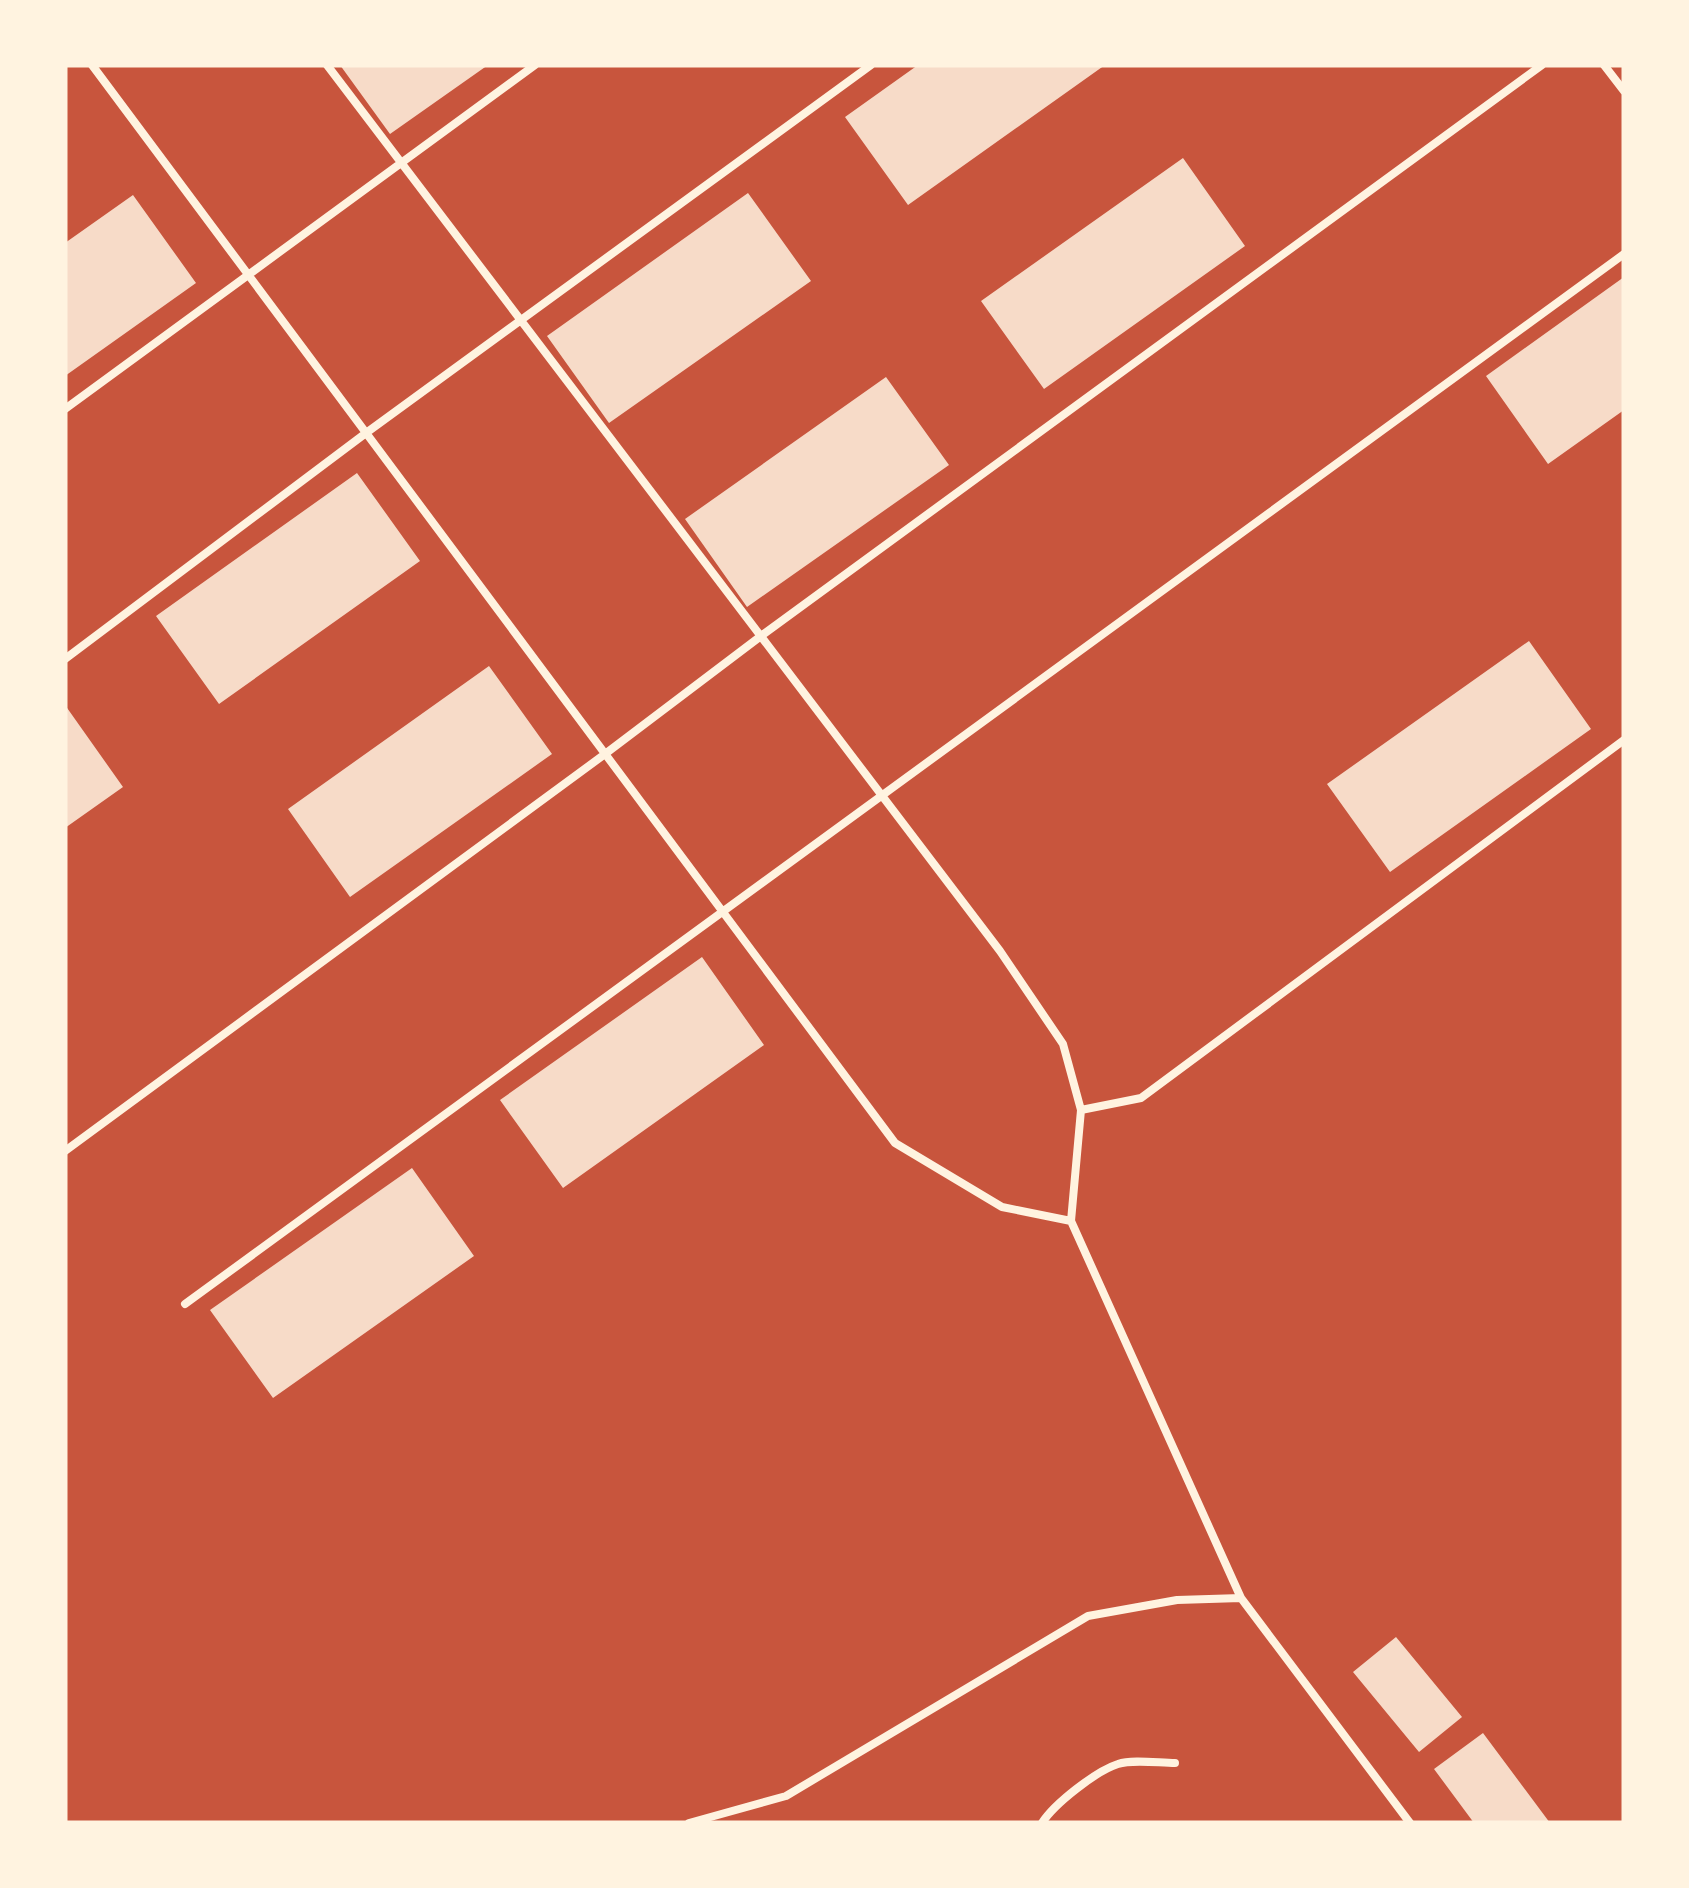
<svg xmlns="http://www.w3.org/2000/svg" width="1689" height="1888" viewBox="0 0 1689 1888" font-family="'IBM Plex Sans',sans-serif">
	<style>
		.building { fill: #f7dbc8 }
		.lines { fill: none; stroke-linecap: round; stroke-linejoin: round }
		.service { stroke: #fff3e0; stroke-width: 8 }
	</style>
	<rect width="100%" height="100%" fill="#c8553d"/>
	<path class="building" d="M340,65H488L390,134Z
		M918,65H1105L908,205L845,117Z
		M1183,158L1245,246L1044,389L981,301Z
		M748,193L811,281L609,423L547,336Z
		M133,195L196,283L65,376V243Z
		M1624,277V410L1548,464L1486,376Z
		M886,377L949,465L747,607L685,519Z
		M357,473L420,561L219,704L156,616Z
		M1529,641L1591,729L1390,872L1327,784Z
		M489,666L552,754L350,897L288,809Z
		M65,705L123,787L65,828Z
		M702,957L764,1045L563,1188L500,1100Z
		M412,1168L474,1256L273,1398L210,1310Z
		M1396,1637L1462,1717L1419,1752L1353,1672Z
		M1483,1733L1550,1823H1474L1434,1769Z"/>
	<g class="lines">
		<path class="service" d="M92,65L895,1143L1002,1207L1071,1221
			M327,65L1000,951L1063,1044L1081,1110L1071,1221L1241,1598L1410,1823
			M1604,65L1624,91
			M65,409L535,65
			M65,659L366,433L871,65
			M1081,1110L1141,1098L1624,740
			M65,1151L605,754L761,636L1542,65
			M185,1304L1624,254
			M689,1823L786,1796L1088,1616L1177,1600L1241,1598
			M1042,1823C1054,1804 1096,1771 1118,1764C1132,1759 1159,1763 1175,1763"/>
	</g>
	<rect width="1689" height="1888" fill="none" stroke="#fff3e0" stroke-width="135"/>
</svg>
